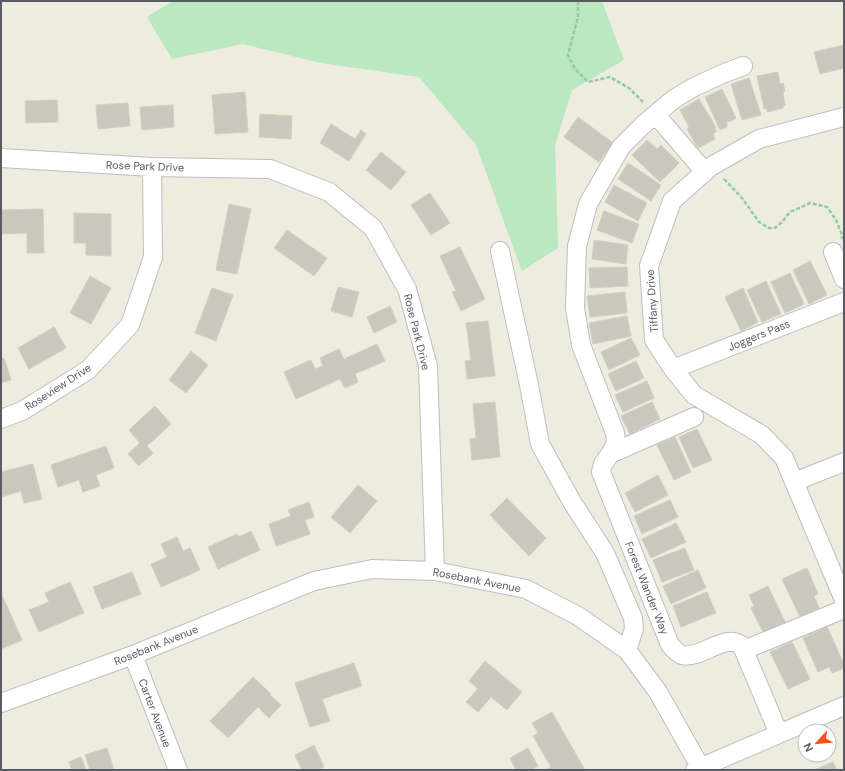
<svg xmlns="http://www.w3.org/2000/svg" width="845" height="771" viewBox="0 0 845 771" font-family="'DM Sans',sans-serif">
	<style>
		.green { fill: #b9e8c1 }
		.building { fill: #cac8be; stroke: #d2cfbd }
		.lines { fill: none; stroke-linecap: round; stroke-linejoin: round }
		.minor-casing { stroke: #bcbec5; stroke-width: 20 }
		.path { stroke: #92c9aa; stroke-width: 2.5; stroke-dasharray: 4 2; stroke-linecap: butt }
		.minor { stroke: #fff; stroke-width: 18 }
		.labels { text-anchor: middle; stroke-width: 3; stroke-linejoin: round; paint-order: stroke }
		.street-label { font-size: 11px; fill: #585b62; stroke: #fff }
	</style>
	<rect width="100%" height="100%" fill="#edecdf"/>
	<path class="green" d="M173,1H602L624,60L572,90L555,145L558,248L522,271L476,145L419,77L321,63L243,44L172,59L147,17Z"/>
	<path class="building" d="M844,45V68L820,74L814,52Z
		M778,72L780,84L783,83L785,91L783,92L785,105L783,106V108L767,112L766,108L764,109L757,76Z
		M749,78L761,115L742,120L731,84Z
		M722,89L736,118L729,122L727,120V127L720,130L705,97Z
		M245,92L248,132L215,134L212,95Z
		M699,99L716,127L715,129V131L717,130V131L713,134L715,139L698,148L687,129L689,127L680,110Z
		M57,100L58,122L26,123L25,101Z
		M128,103L130,126L98,129L96,105Z
		M173,105L174,127L142,130L140,107Z
		M260,114L292,116L291,139L259,137Z
		M578,117L613,143L599,162L564,137Z
		M331,124L355,139L361,130L366,134L349,161L320,143Z
		M647,140L657,149L661,145L679,163L660,182L632,155Z
		M381,152L406,172L391,190L366,170Z
		M628,163L661,185L651,201L618,179Z
		M614,185L647,203L638,221L605,202Z
		M430,193L450,223L431,235L411,205Z
		M229,204L251,209L237,274L216,270Z
		M43,209L44,253H27V233L2,234L1,210Z
		M604,211L639,224L632,243L597,230Z
		M74,213L111,214V256L86,255V243H74Z
		M287,230L327,258L314,276L274,248Z
		M594,240L628,245L626,264L592,259Z
		M460,247L485,299L461,311L452,292L456,291L440,256Z
		M810,261L827,295L809,304L793,270Z
		M627,267L628,286L590,288L589,268Z
		M790,273L804,304L785,313L771,282Z
		M90,276L111,288L91,324L70,313Z
		M766,281L781,314L762,322L747,290Z
		M338,287L359,292L352,317L331,311Z
		M212,288L233,295L216,341L195,333Z
		M743,288L758,322L741,331L725,297Z
		M625,292L627,313L590,317L587,296Z
		M390,306L397,322L374,333L367,317Z
		M627,316L631,336L593,344L589,323Z
		M488,321L495,376L467,379L465,361L471,360L466,323Z
		M54,327L66,348L29,369L18,348Z
		M631,338L640,355L609,370L601,352Z
		M377,344L385,361L355,374L358,382L345,388L340,379L296,399L284,372L311,360L315,369L323,366L320,358L339,349L344,359Z
		M191,351L208,365L186,393L169,380Z
		M4,358L11,380L1,383V359Z
		M636,361L644,378L616,391L608,374Z
		M647,381L654,398L623,412L615,395Z
		M495,402L500,457L472,460L470,439L476,438L473,404Z
		M652,402L660,419L630,434L621,416Z
		M155,406L171,424L147,446L153,453L139,466L128,454L140,443L129,430Z
		M697,429L712,460L693,468L679,437Z
		M675,437L691,472L674,480L657,445Z
		M106,446L114,468L96,475L100,486L83,492L79,480L58,487L51,465Z
		M33,464L42,499L24,503L21,491L1,497V472Z
		M658,475L668,495L635,512L625,493Z
		M358,485L377,501L350,533L331,517Z
		M507,498L546,538L529,556L490,515Z
		M670,500L678,517L642,534L634,516Z
		M309,502L314,517L305,520L310,534L276,546L269,524L291,516L288,510Z
		M676,523L686,542L651,558L642,539Z
		M251,531L260,550L218,569L208,547L237,534L239,537Z
		M177,537L183,551L190,548L200,570L161,587L151,564L167,557L161,544Z
		M685,548L694,570L662,582L653,560Z
		M807,568L818,594L814,596L819,608L800,617L782,579Z
		M698,570L706,588L671,604L663,586Z
		M132,572L141,594L102,609L93,587Z
		M70,582L84,613L39,632L29,610L49,602L45,593Z
		M768,586L785,622L763,632L751,608L754,606L749,595Z
		M707,592L716,613L681,627L673,606Z
		M1,593L22,640L1,649Z
		M827,627L844,664V668L832,673L829,667L818,672L803,638Z
		M792,642L810,679L788,689L770,652Z
		M485,661L522,692L507,710L491,697L478,712L466,702L478,689L469,681Z
		M354,663L362,686L322,699L330,721L310,727L295,683Z
		M253,677L271,694L270,695L281,705L269,718L258,707L228,738L210,721Z
		M552,712L585,770H546L551,767L533,736L538,733L532,723Z
		M314,745L324,767L319,770H302L295,755Z
		M107,748L114,770H90L85,755Z
		M528,748L538,766L531,770H516L510,758Z
		M81,757L86,770H72L69,762Z
		M833,762L837,770H814Z"/>
	<g class="lines">
		<defs>
			<path id="minor" d="M656,115L705,172
				M844,117L759,139L710,167L672,201L649,266L654,340L673,369L694,395L762,435L784,458L844,600
				M1,158L152,167L270,169L329,192L373,228L407,289L428,366L435,571
				M500,251L529,385L540,444L572,502L605,553L633,618L634,629L627,650
				M833,252L844,279
				M673,369L844,302
				M694,417L610,454L603,464L601,472L670,645C674,649 678,654 682,655C701,660 726,631 742,646L779,734
				M1,419L22,411L88,370L130,325L153,257L152,167
				M610,454L616,443L615,433L581,345L575,308L577,246L588,204L621,147L644,124L674,99L694,87L722,74L743,66
				M794,482L844,462
				M744,650L844,609
				M133,655L178,770
				M1,703L133,655L314,581L372,569L435,571L526,589L578,616L627,650L658,692L702,770
				M695,770L844,706"/>
		</defs>
		<use href="#minor" class="minor-casing"/>
		<path class="path" d="M578,1V17L568,55L575,69L588,82L610,77L629,88L643,102
			M724,179L742,198L759,222L769,228H775L782,222L790,212L810,203L827,207L836,220L843,237L841,238"/>
		<use href="#minor" class="minor"/>
	</g>
	<g class="labels">
		<g class="street-label">
			<text transform="translate(145 166) rotate(2)" y="4">Rose Park Drive</text>
			<text transform="translate(652 301) rotate(-94)" y="4">Tiffany Drive</text>
			<text transform="translate(417 332) rotate(76)" y="4">Rose Park Drive</text>
			<text transform="translate(759 335) rotate(-22)" y="4">Joggers Pass</text>
			<text transform="translate(58 387) rotate(-33)" y="4">Roseview Drive</text>
			<text transform="translate(477 580) rotate(11)" y="4">Rosebank Avenue</text>
			<text transform="translate(647 588) rotate(68)" y="4">Forest Wander Way</text>
			<text transform="translate(156 645) rotate(-22)" y="4">Rosebank Avenue</text>
			<text transform="translate(155 713) rotate(69)" y="4">Carter Avenue</text>
		</g>
	</g>
	<rect width="845" height="771" fill="none" stroke="#585b62" stroke-width="4"/>
	<g transform="translate(817 743) rotate(243)"><circle r="19" fill="#ffffff" stroke="#bcbdc0"/>
	<path d="M0-3L7 15L0 10L-7 15Z" fill="#f8511a"/>
	<text y="-6" font-size="11" font-weight="bold" text-anchor="middle" fill="#585b62">N</text>
	</g>
</svg>
